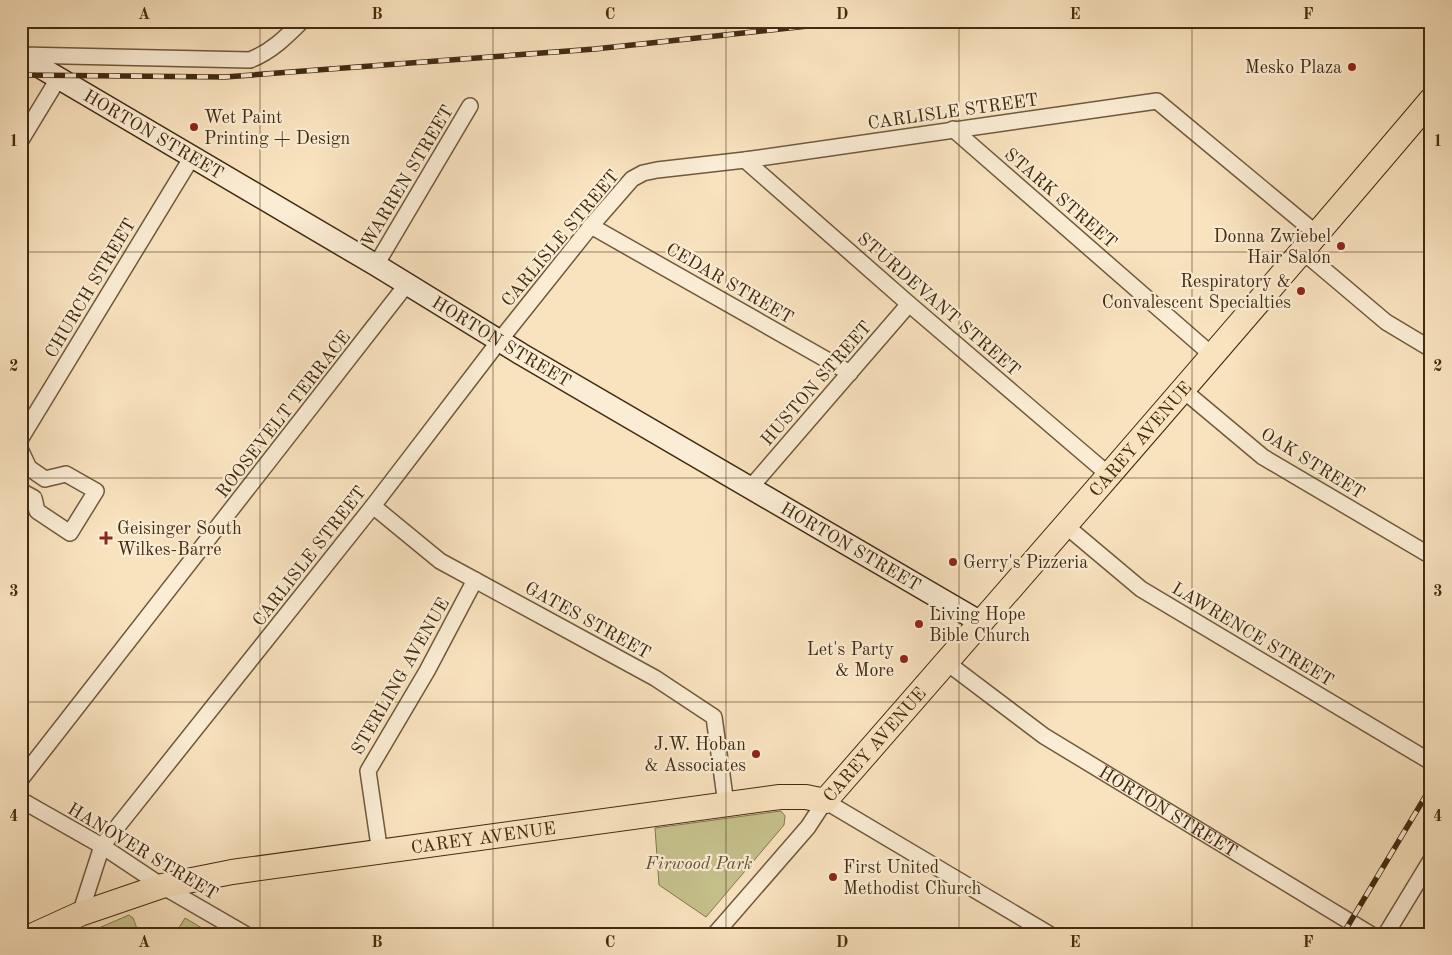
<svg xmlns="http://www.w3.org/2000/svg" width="1452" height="955" viewBox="0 0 1452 955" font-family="'Old Standard TT',serif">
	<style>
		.green { fill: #c6c18c; stroke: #84764e }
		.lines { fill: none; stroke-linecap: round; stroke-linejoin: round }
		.stream { stroke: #7a836f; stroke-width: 4.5 }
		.minor-casing { stroke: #70593c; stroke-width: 18 }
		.secondary-casing { stroke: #432b10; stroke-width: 24 }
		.primary-casing { stroke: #432b10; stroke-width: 26 }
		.minor { stroke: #fbedd5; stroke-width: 15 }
		.secondary { stroke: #fbedd5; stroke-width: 21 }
		.primary { stroke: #f9e3bf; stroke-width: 24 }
		.rail-casing { stroke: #432b10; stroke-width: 5.5 }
		.rail { stroke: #fbedd5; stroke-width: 4; stroke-dasharray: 11; stroke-linecap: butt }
		.grid { fill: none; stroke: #432b10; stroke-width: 1; stroke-opacity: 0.55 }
		.poi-dot { fill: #8f2418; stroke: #fbedd5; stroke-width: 2 }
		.labels { text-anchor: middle; stroke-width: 4.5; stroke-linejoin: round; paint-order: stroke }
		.poi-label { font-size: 18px; fill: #432b10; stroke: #fbedd5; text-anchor: end }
		.street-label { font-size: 18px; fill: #432b10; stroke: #fbedd5 }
		.park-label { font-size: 18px; font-style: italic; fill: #64502f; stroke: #fbedd5 }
		.neatline { fill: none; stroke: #432b10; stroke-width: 2 }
		.grid-label { font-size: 16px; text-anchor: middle; font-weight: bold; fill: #432b10 }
	</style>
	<rect width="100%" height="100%" fill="#f9e3bf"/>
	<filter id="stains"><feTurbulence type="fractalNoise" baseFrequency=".004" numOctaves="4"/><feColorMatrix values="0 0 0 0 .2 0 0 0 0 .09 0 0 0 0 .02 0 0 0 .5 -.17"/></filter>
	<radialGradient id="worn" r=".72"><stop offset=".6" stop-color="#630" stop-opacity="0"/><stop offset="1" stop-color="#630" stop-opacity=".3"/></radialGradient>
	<path class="green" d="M781,811L785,816L784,825L706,917L659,885L655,828Z
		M129,915L133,918L139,934H85Z
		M185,918L212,934H175Z"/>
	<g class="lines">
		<path class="stream" d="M620,21L643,23L655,21"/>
		<defs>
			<g id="minor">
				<path d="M21,55L250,60C271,52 286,37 302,21"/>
				<path d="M953,129L1212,355"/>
				<path d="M21,140L58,79"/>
				<path d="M745,160L909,304L1109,475"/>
				<path d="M591,226L850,373"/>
				<path d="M1302,251L1386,322L1431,349"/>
				<path d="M376,265L470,106"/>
				<path d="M1183,390L1263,457L1431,556"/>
				<path d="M21,438L192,157"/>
				<path d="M21,451L29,468L45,479L66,474L96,491L70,533L37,511L34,498L21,491"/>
				<path d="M751,487L909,304"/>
				<path d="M373,506L440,561L655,678L714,717L726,804"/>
				<path d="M1066,526L1141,589L1431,762"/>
				<path id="s1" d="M946,662L1044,736L1370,934"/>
				<path d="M21,779L407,284"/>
				<path d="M21,800L102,846L162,886L245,934"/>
				<path d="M380,853L368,771L427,671L475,580"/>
				<path d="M80,914L102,846L373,506L500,340L591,226L632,179L643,173L657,170L745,160L1157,101L1317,234"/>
				<path d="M715,934L808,827L825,801L1049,934"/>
				<path d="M1386,934L1431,860"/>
			</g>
			<g id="secondary">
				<path id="s2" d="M21,56L376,265L521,354L982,623"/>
			</g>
			<g id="primary">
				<path id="s3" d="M36,934L80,914L162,886L232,872L780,797H806L825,801C1028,569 1231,336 1431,100"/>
			</g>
		</defs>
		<use href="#minor" class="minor-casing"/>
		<use href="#secondary" class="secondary-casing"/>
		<use href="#primary" class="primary-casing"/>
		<use href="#minor" class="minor"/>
		<use href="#secondary" class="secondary"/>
		<use href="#primary" class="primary"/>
		<defs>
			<path id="rail" d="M21,75L225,77L595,49L854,21
				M1343,934L1431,787"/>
		</defs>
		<use href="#rail" class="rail-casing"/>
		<use href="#rail" class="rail"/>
	</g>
	<path class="grid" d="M260,21V934M493,21V934M726,21V934M959,21V934M1192,21V934M21,252H1431M21,478H1431M21,702H1431"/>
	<g class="poi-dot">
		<circle cx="1352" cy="67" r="5"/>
		<circle cx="194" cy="127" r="5"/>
		<circle cx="1341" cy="246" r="5"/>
		<circle cx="1301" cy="291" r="5"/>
		<path d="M103.5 530.5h5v5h5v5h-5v5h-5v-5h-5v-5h5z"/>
		<circle cx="953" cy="562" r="5"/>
		<circle cx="919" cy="624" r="5"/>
		<circle cx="904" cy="659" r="5"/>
		<circle cx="756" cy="754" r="5"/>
		<circle cx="833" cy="877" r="5"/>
	</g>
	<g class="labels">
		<g class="poi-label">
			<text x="1342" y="73">Mesko Plaza</text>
			<text x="204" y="123" text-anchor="start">Wet Paint<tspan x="204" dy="21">Printing + Design</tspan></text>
			<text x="1331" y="242">Donna Zwiebel<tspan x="1331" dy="21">Hair Salon</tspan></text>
			<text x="1291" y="287">Respiratory &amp;<tspan x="1291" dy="21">Convalescent Specialties</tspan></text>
			<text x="117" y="534" text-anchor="start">Geisinger South<tspan x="117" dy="21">Wilkes-Barre</tspan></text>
			<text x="963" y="568" text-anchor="start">Gerry's Pizzeria</text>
			<text x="929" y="620" text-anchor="start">Living Hope<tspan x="929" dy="21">Bible Church</tspan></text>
			<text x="894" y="655">Let's Party<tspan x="894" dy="21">&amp; More</tspan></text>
			<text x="746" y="750">J.W. Hoban<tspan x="746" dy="21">&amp; Associates</tspan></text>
			<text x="843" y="873" text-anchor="start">First United<tspan x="843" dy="21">Methodist Church</tspan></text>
		</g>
		<g class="street-label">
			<text transform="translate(953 111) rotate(-8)" y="6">CARLISLE STREET</text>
			<text dy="6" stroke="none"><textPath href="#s2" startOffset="154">HORTON STREET</textPath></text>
			<text transform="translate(407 176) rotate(-59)" y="6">WARREN STREET</text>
			<text transform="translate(1061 198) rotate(41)" y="6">STARK STREET</text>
			<text transform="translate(560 238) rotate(-50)" y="6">CARLISLE STREET</text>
			<text transform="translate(730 283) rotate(30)" y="6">CEDAR STREET</text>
			<text transform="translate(90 288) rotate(-59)" y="6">CHURCH STREET</text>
			<text transform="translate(939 304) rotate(41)" y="6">STURDEVANT STREET</text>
			<text dy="6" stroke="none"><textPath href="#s2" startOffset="559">HORTON STREET</textPath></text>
			<text transform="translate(816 383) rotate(-49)" y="6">HUSTON STREET</text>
			<text transform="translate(283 414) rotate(-52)" y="6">ROOSEVELT TERRACE</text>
			<text dy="6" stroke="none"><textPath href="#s3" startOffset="1285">CAREY AVENUE</textPath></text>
			<text transform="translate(1313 463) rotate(32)" y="6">OAK STREET</text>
			<text dy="6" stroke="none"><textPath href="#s2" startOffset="964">HORTON STREET</textPath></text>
			<text transform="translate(309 556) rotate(-52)" y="6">CARLISLE STREET</text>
			<text transform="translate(588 620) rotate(29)" y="6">GATES STREET</text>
			<text transform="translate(1253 634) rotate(31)" y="6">LAWRENCE STREET</text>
			<text transform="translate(400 676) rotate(-60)" y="6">STERLING AVENUE</text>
			<text dy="6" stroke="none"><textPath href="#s3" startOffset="880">CAREY AVENUE</textPath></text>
			<text dy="6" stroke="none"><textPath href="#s1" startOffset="268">HORTON STREET</textPath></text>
			<text dy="6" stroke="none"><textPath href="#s3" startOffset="460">CAREY AVENUE</textPath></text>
			<text transform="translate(143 851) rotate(31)" y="6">HANOVER STREET</text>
		</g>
		<g class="park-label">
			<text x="699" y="869">Firwood Park</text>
		</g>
	</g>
	<rect width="1452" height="955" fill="none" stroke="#f9e3bf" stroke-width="55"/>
	<rect x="28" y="28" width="1396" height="900" class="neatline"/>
	<g class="grid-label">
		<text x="144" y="19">A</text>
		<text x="377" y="19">B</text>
		<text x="610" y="19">C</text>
		<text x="842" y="19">D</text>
		<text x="1075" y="19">E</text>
		<text x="1308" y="19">F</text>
		<text x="14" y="146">1</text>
		<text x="1438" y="146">1</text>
		<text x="14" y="371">2</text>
		<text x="1438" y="371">2</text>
		<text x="14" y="596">3</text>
		<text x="1438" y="596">3</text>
		<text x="14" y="821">4</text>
		<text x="1438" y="821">4</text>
		<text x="144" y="947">A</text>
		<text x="377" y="947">B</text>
		<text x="610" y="947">C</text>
		<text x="842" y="947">D</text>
		<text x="1075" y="947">E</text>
		<text x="1308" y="947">F</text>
	</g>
	<rect width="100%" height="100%" filter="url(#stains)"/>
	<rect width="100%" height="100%" fill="url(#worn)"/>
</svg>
